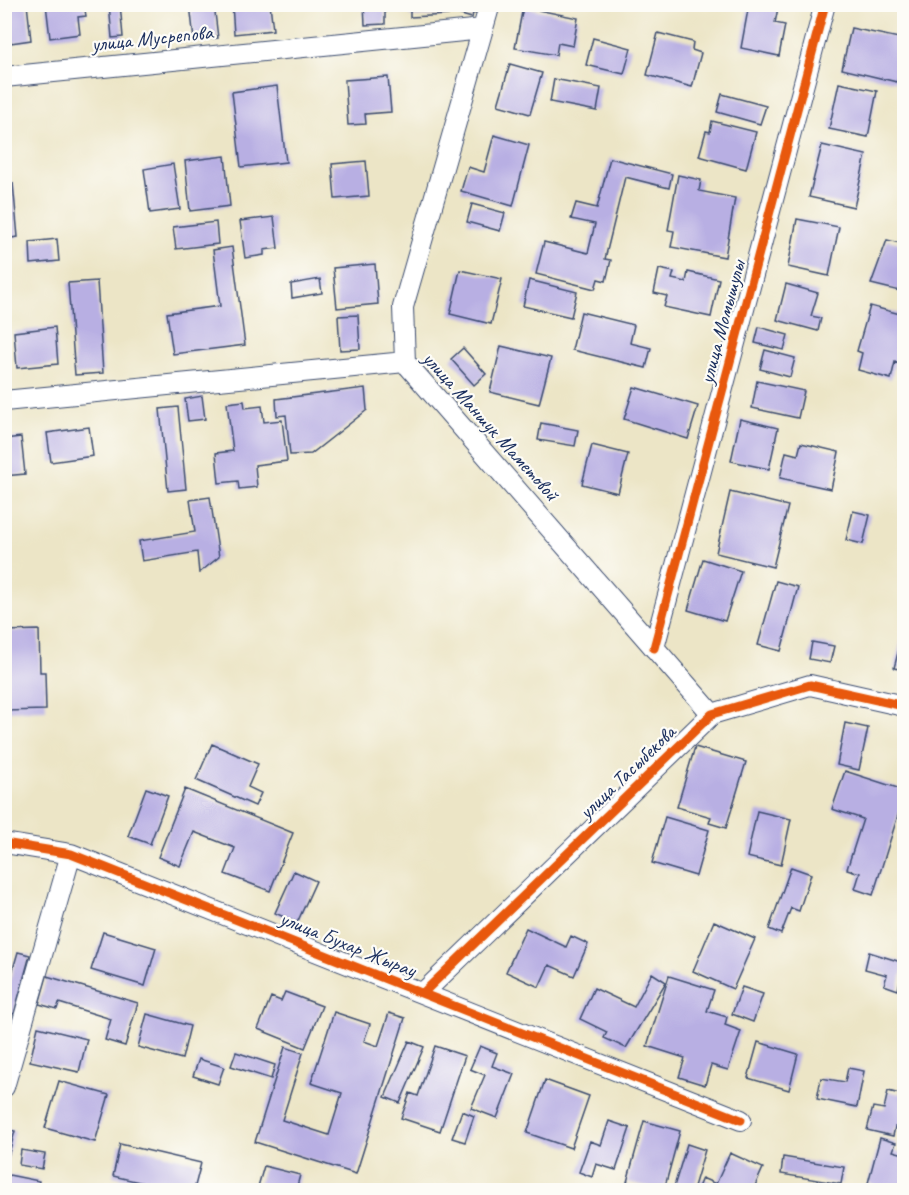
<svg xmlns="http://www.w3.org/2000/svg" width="909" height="1195" viewBox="0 0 909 1195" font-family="Caveat,sans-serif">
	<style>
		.building { fill: #b8afe3 }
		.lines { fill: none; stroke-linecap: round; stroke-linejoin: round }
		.street-casing { stroke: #3a4a6e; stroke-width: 22 }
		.street { stroke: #fff; stroke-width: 20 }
		.cycleway-casing { stroke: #fdfcf7; stroke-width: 13 }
		.cycleway { stroke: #e8590c; stroke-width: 9 }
		.labels { text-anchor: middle; stroke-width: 4.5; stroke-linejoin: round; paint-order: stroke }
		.street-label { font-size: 21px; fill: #1b2f5e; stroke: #fdfcf7 }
	</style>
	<rect width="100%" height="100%" fill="#fdfcf7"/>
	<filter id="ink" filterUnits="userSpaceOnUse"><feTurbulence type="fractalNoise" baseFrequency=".0167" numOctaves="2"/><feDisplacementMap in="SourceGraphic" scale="12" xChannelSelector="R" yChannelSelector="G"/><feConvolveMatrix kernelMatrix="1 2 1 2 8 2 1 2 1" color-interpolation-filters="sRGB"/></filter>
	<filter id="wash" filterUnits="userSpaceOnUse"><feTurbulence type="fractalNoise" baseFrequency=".008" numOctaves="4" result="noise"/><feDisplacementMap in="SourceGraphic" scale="24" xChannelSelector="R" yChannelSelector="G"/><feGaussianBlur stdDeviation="1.35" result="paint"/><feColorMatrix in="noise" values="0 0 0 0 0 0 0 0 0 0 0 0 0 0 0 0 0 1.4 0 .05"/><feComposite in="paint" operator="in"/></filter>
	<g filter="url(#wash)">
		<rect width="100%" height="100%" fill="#ece5c6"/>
		<g id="blocks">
			<path class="building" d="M27,4L31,40L4,44V5Z
				M46,4H84L86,16L78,17L80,34L50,38Z
				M109,4H120L123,37L112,38Z
				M190,4H214L218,38L194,40Z
				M232,4H270L273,30L234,34Z
				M364,4H385V24L365,25Z
				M393,4H448V15L410,17V7L394,8Z
				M456,4H484L481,15L473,13L472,18L454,13Z
				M749,4L778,8L775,23L785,25L779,56L741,48Z
				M523,7L578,18L573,46L558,43L556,55L515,48Z
				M851,28L904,39V51L897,82L842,69Z
				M658,33L693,42L692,50L701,53L692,87L647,75Z
				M593,38L631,48L624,74L586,65Z
				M510,64L542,73L530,114L498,105Z
				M388,77L391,112L365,114L366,124L348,125L345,80Z
				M554,79L601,88L597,111L550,102Z
				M839,83L877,91L868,137L829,129Z
				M277,86L286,162L241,167L232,92Z
				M722,94L766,106L760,124L717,112Z
				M712,121L756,132L746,169L699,156L706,131L710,132Z
				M494,135L529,145L513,206L461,191L468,167L484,172Z
				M822,145L866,155L854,207L809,197Z
				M225,156L230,206L190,211L185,161Z
				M610,158L672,174L669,188L625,177L605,259L611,260L606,281L598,279L595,289L536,274L544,242L588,253L595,224L571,219L576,203L597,208Z
				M366,161L369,196L335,199L332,164Z
				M173,164L180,209L150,213L144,169Z
				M678,175L701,180L699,191L735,198L725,257L671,247L674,231L668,230Z
				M13,183L18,237L4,239V184Z
				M472,204L505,213L500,231L467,222Z
				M274,217L278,248L264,250V255L245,258L240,221Z
				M797,219L839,227L829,276L788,267Z
				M216,222L218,244L176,249L173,227Z
				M57,239L59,261L31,264L30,242Z
				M887,240L904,244V292L871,284Z
				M232,247L245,345L173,354L167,313L220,306L213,250Z
				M375,264L378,304L337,308L333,268Z
				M659,269L674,272L672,279L686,282L688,272L719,279L711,317L664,307L667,296L654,293Z
				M460,270L502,279L491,324L450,314Z
				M320,279L322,293L292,298L291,284Z
				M529,280L577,292L571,317L523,306Z
				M97,281L103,373L75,375L68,283Z
				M786,284L818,293L811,316L821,318L818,331L777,320Z
				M870,306L904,315V365L895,362L891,379L858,370L862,353L857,351Z
				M581,312L634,325L630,343L651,348L646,368L572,350Z
				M358,315L360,349L340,350L338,316Z
				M55,327L58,364L17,368L14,332Z
				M759,327L788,335L784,350L755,343Z
				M501,346L551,358L539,404L490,392Z
				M463,348L486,374L474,385L451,359Z
				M765,350L795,358L790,377L760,369Z
				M757,381L804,391L798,418L752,408Z
				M634,387L698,406L688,439L624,419Z
				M365,388L367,410L311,454L290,455L286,415L277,416L276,399Z
				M202,396L205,419L188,421L185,399Z
				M244,401L245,408L262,406L264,422L282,420L287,461L255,465L257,487L239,489L238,481L219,483L216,453L233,451L227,403Z
				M178,407L186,489L168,491L160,409Z
				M740,419L778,428L769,469L731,461Z
				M541,423L578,430L575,446L538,440Z
				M89,427L93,456L51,462L47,433Z
				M21,437L25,474L4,476V439Z
				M801,443L839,452L831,489L780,478L786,452L798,455Z
				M592,445L628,454L618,493L582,484Z
				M730,492L788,506L773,567L716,553Z
				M210,497L219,557L199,573L197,552L142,561L139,541L195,532L190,500Z
				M853,511L870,515L863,544L846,540Z
				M703,559L741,571L725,621L688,610Z
				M776,581L798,587L781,651L758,645Z
				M39,630L40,672H45L46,710L4,711V676H6L5,631Z
				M904,630V670L894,668Z
				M812,642L834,646L830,663L809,659Z
				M845,723L868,728L859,770L837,765Z
				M212,744L258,764L248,787L261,793L255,806L196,780Z
				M695,747L746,762L726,828L709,823L711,817L677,807Z
				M845,771L904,790V796L873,895L855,889L860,873L847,869L863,819L832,809Z
				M146,788L168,796L150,844L128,836Z
				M185,789L293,833L270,891L225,874L235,848L194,832L180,866L158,857Z
				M757,811L791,819L781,865L747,857Z
				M665,817L709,830L696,876L652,863Z
				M791,867L811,874L799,911L791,908L781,934L769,929Z
				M294,871L316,881L297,923L275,913Z
				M714,921L755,939L733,989L693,971Z
				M526,928L566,947L571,936L588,944L574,976L549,965L539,987L506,972Z
				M103,932L156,948L145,986L91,970Z
				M18,952L30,955L14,1014L4,1011V1000Z
				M869,952L904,963L898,990L884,985L887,975L865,969Z
				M652,973L666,982L626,1048L604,1038L607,1032L580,1019L594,988L634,1007Z
				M47,976L138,1003L125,1046L105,1040L111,1019L59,1003L57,1009L39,1004Z
				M669,976L714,990L707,1011L727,1017L725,1025L741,1031L728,1070L711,1065L705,1085L679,1077L685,1058L647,1046Z
				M742,987L763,994L753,1022L732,1014Z
				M285,992L322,1006L305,1048L258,1029L271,997L281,1001Z
				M334,1012L370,1024L364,1041L378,1046L389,1013L405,1018L356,1174L255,1142L285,1047L303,1053L282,1120L329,1135L342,1093L311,1083Z
				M147,1014L190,1026L182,1059L138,1047Z
				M38,1027L87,1039L79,1072L30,1061Z
				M409,1041L424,1047L400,1103L385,1097Z
				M758,1042L798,1054L789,1090L748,1078Z
				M435,1046L465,1056L440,1131L401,1118L410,1093L418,1096Z
				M480,1046L497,1053L492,1066L514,1074L497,1118L471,1108L485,1075L470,1069Z
				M236,1052L275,1065L271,1079L231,1066Z
				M199,1059L224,1067L218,1084L193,1076Z
				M848,1068L864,1071L857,1107L817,1099L821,1078L845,1082Z
				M545,1080L589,1096L571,1148L527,1133Z
				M904,1080V1129L895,1127L893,1136L867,1130L873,1107L884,1109L888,1091L900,1094Z
				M59,1081L109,1095L95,1142L45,1128Z
				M462,1111L474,1116L465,1142L452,1138Z
				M609,1121L630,1128L616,1170L596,1164L592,1177L579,1172L590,1141L601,1145Z
				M644,1121L680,1131L664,1190L627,1182Z
				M5,1129L15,1131L7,1160L4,1159Z
				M880,1138L896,1143L893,1151L904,1154V1190H882L883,1188L868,1183Z
				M120,1144L201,1163L194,1190H174L113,1176Z
				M687,1144L705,1150L693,1190H673Z
				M21,1150L45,1154L42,1169L19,1165Z
				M730,1153L763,1168L753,1190H697L702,1178L716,1184Z
				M783,1157L844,1167L841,1184L781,1174Z
				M264,1166L300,1175L296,1190H257Z
				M4,1174L39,1181L37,1190H4Z"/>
		</g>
	</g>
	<g filter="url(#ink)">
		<use href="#blocks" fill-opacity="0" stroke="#3a4a6e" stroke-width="1.5"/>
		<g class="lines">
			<defs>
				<path id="street" d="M4,77L483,29
					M405,362L712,714
					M405,362L403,307L490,4
					M4,401L405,362
					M654,648L825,4
					M4,843L71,854L741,1120
					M423,993L712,714L810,685L904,706
					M4,1087L71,854"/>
			</defs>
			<use href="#street" class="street-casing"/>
			<use href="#street" class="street"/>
			<defs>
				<path id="cycleway" d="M654,648L825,4
					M4,843L71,854L741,1120
					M423,993L712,714L810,685L904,706"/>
			</defs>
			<use href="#cycleway" class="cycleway-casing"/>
			<use href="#cycleway" class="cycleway"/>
		</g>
	</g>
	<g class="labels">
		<g class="street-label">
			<text transform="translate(152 38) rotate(-6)" y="7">улица Мусрепова</text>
			<text transform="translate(722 322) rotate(-75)" y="7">улица Момышулы</text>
			<text transform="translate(491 426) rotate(48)" y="7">улица Маншук Маметовой</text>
			<text transform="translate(627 772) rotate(-44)" y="7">улица Тасыбекова</text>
			<text transform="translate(348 944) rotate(22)" y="7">улица Бухар Жырау</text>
		</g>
	</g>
	<rect width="909" height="1195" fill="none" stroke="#fdfcf7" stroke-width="24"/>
</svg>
